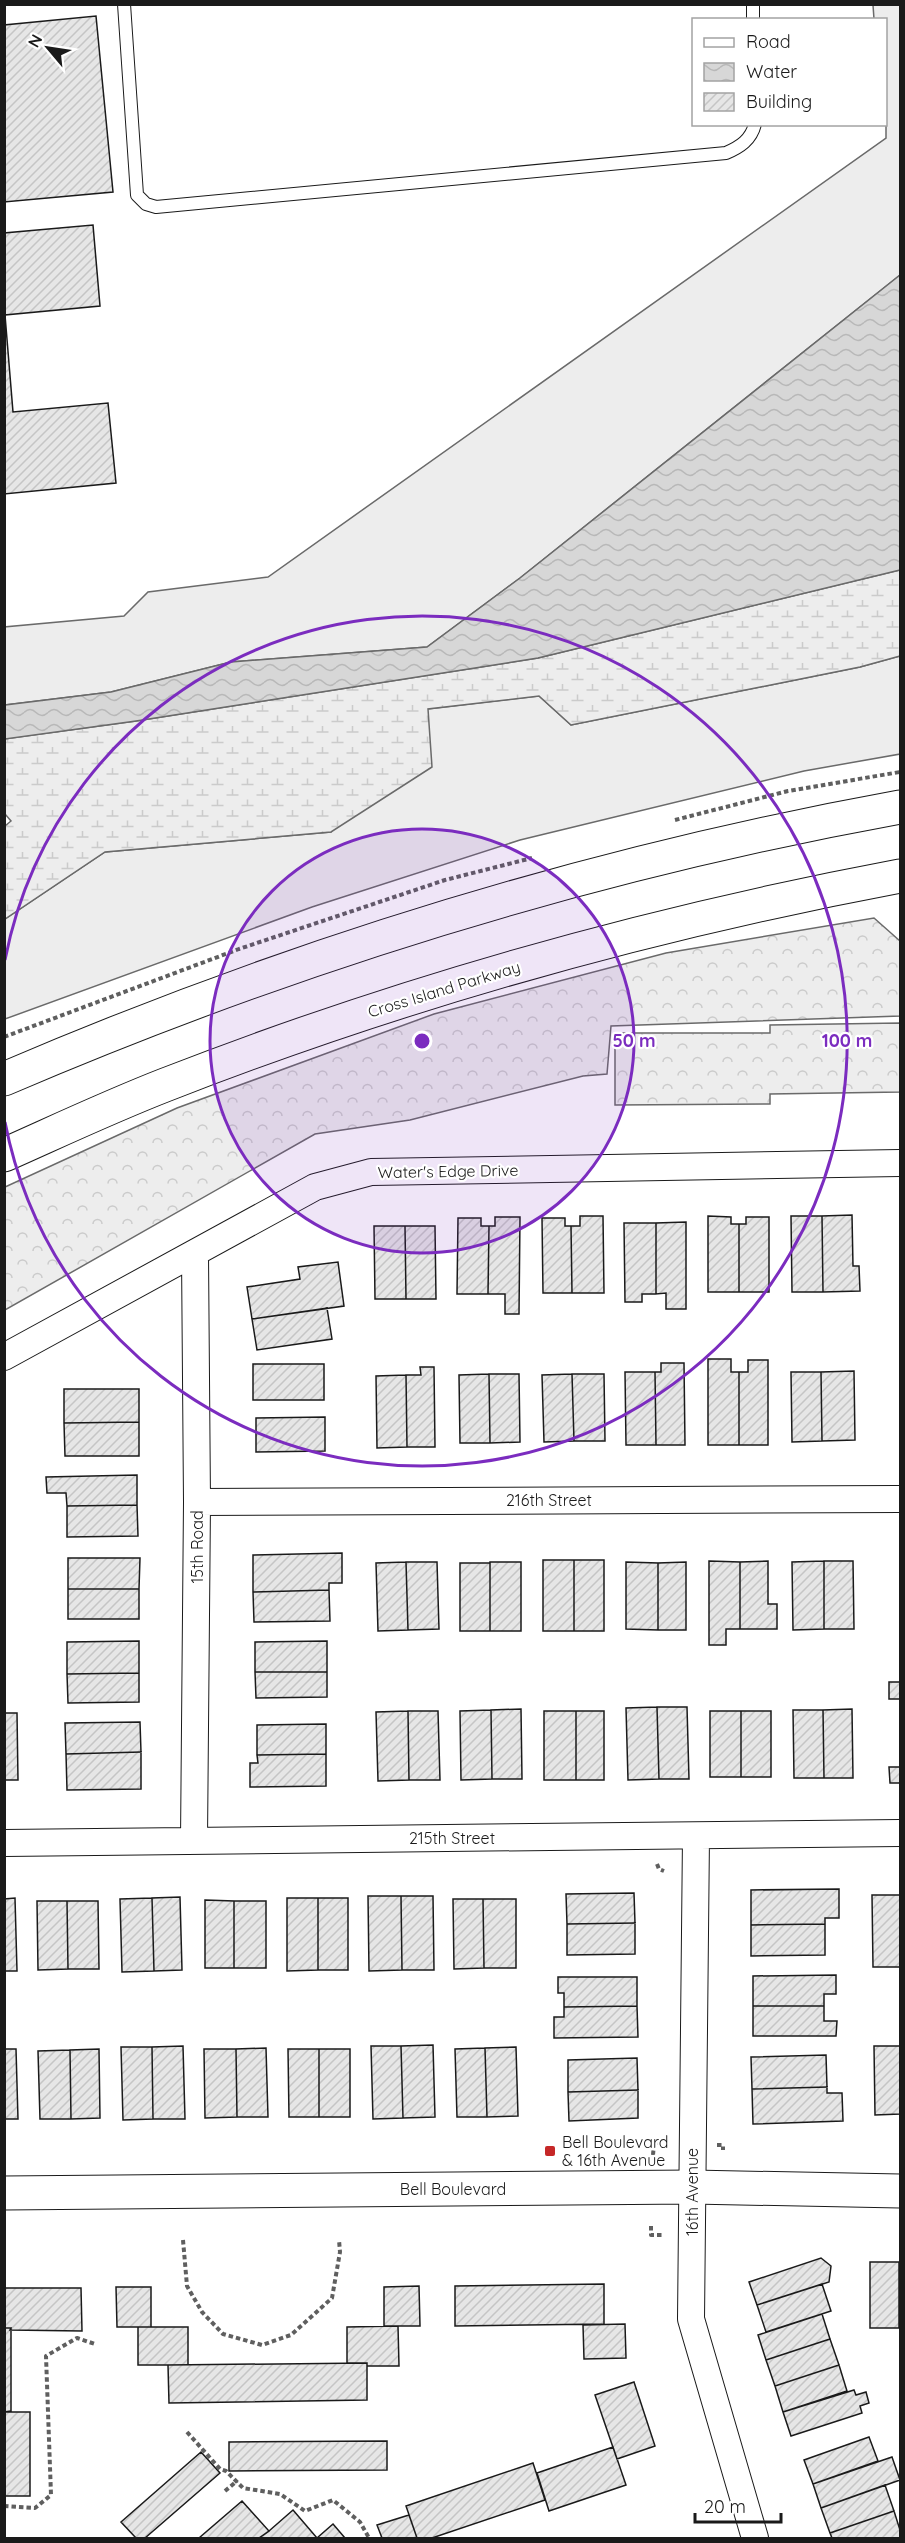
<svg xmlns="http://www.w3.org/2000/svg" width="905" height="2543" viewBox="0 0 905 2543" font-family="Quicksand,sans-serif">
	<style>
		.grass { fill: #ededed; stroke: #6a6a6a; stroke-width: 1.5 }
		.forest { fill: url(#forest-crowns); stroke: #6a6a6a; stroke-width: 1.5 }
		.wetland { fill: url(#wetland-marsh); stroke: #6a6a6a; stroke-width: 1.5 }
		.water { fill: url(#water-waves); stroke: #6a6a6a; stroke-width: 1.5 }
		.building { fill: url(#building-hatch); stroke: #1a1a1a; stroke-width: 1.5 }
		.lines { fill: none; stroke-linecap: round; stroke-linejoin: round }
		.lane-casing { stroke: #1a1a1a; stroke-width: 14 }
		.street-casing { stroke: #1a1a1a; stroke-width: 28 }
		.secondary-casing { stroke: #1a1a1a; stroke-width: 35 }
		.highway-casing { stroke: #1a1a1a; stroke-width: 35 }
		.path { stroke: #5f5f5f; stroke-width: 4; stroke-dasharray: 4.5 3; stroke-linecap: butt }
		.lane { stroke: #fff; stroke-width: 12 }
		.street { stroke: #fff; stroke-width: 26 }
		.secondary { stroke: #fff; stroke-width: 33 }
		.highway { stroke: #fff; stroke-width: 33 }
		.ring { fill: none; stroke: #7b2cbf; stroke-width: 3 }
		.poi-dot { fill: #c62828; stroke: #fff; stroke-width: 2 }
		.labels { text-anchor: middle; stroke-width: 4.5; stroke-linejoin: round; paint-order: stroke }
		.street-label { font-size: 16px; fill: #1a1a1a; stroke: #fff }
		.poi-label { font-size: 16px; fill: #1a1a1a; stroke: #fff; text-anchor: start }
		.centre { fill: #7b2cbf; stroke: #fff; stroke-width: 3 }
		.ring-label { font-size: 18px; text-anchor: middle; font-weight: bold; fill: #7b2cbf; stroke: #fff; stroke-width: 4.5; stroke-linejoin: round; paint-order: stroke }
	</style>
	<defs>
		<pattern id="forest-crowns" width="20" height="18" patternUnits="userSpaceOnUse" patternTransform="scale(1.5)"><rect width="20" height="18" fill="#ededed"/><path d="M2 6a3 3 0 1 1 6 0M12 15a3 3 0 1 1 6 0" fill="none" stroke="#cbcbcb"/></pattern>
		<pattern id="wetland-marsh" width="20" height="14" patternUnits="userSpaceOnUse" patternTransform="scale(1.5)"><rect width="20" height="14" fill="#ededed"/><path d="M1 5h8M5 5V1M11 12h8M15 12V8" fill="none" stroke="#cbcbcb"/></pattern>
		<pattern id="water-waves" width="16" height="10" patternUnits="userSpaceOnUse" patternTransform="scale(1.5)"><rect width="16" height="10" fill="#d7d7d7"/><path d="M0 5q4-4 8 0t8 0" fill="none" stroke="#b8b8b8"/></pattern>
		<pattern id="building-hatch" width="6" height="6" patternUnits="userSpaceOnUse" patternTransform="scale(1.5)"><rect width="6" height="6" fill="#e6e6e6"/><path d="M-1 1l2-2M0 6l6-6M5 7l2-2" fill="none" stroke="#c5c5c5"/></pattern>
	</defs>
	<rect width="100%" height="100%" fill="#fff"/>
	<path class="grass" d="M873,5H900V275L520,578L427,647L231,662L111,692L5,705L4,627L124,616L148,592L268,577L886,138V20L874,19Z
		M900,656V754L804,771L520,840L312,907L5,1019V919L105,852L331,832L427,709L539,696L571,725L860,667Z"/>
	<path class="forest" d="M874,918L900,941V1016L611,1026L607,1074L583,1076L410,1120L315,1134L5,1310V1187L177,1108L434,1014L666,953Z
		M900,1023V1092L770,1094V1104L615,1105V1033H770V1025Z"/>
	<path class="wetland" d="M900,570V656L860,667L571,725L539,696L428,709L432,767L331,832L105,852L5,919V826L11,821L5,814L4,739L136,721L538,658Z"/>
	<path class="water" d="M900,275V570L538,658L136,721L5,739V705L111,692L231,662L427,647L520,578Z"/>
	<path class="building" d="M96,16L113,192L4,202V25Z
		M93,225L100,306L5,315L13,412L108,403L116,483L4,494V233Z
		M852,1215L853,1266H859L860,1291L823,1292L822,1216Z
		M580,1216H603L604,1293H572L571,1226H580Z
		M708,1216L731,1217V1224H739V1292H708Z
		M791,1216H822L823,1292H792Z
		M495,1217H520L519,1314H505V1294H488L489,1226H495Z
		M746,1217H769V1292H739V1224H746Z
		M458,1218H481V1226H489L488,1294H457Z
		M542,1218H565V1226H571L572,1293H543Z
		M686,1222V1309H666V1293L656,1294V1223Z
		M624,1223H656V1294H642V1302H625Z
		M374,1226H405L406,1299H375Z
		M405,1226H435L436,1299H406Z
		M338,1262L344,1306L252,1319L247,1287L300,1279L298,1267Z
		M327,1308L332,1339L257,1350L252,1319Z
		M708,1359H731V1372H739V1445H708Z
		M748,1360H768V1445H739V1372H748Z
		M661,1363H684L685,1445H656L655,1372H661Z
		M253,1364H324V1400H253Z
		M420,1367H434L435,1447H407L406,1375H421Z
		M854,1371L855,1440L822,1441L821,1372Z
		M625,1372H655L656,1445H626Z
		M791,1372H821L822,1441L792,1442Z
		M489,1374L490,1443H460L459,1375Z
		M489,1374H519L520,1442L490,1443Z
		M572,1374L574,1441L544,1442L542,1375Z
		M572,1374H604L605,1441H574Z
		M406,1375L407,1447L377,1448L376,1376Z
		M64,1389H139V1422L64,1423Z
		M325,1417V1451L256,1452V1418Z
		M139,1422V1456H65L64,1423Z
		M137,1475V1505L67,1506L66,1493H47L46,1477Z
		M137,1505L138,1536L67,1537V1506Z
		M342,1553V1583H329V1590L253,1592V1555Z
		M68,1558H140L139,1589H68Z
		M543,1560H574V1631H543Z
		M574,1560H604V1631H574Z
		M709,1561L740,1562V1629H726V1645H709Z
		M768,1561V1604H777V1629H740V1562Z
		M824,1561V1629L793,1630L792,1562Z
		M824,1561H853L854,1629H824Z
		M406,1562L408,1630L378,1631L376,1563Z
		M406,1562H437L439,1629L408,1630Z
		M490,1562H521V1631H490Z
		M626,1562L658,1563V1630L626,1629Z
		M686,1562V1630H658V1563Z
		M460,1563H490V1631H460Z
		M68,1589H139V1619H68Z
		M329,1590L330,1621L254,1622L253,1592Z
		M139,1641V1673L67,1674V1642Z
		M327,1641V1672H255V1642Z
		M255,1672H327V1697L256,1698Z
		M139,1673V1702L68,1703L67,1674Z
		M889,1682H900V1699H889Z
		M657,1707L659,1779L628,1780L626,1708Z
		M657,1707H687L689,1779H659Z
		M521,1709L522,1779H492L491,1710Z
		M852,1709L853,1778H824L823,1710Z
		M491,1710L492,1779L461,1780L460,1711Z
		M793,1710H823L824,1778H794Z
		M408,1711L409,1780L378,1781L376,1712Z
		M408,1711H438L440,1780H409Z
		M544,1711H576V1780H544Z
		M576,1711H604V1780H576Z
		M710,1711H741V1777H710Z
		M741,1711H771V1777H741Z
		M4,1713H17L18,1780H4Z
		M140,1722L141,1752L66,1754L65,1723Z
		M326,1724V1754L257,1755V1725Z
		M141,1752V1789L67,1790L66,1754Z
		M326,1754V1786L250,1787V1763H258L257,1755Z
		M889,1767H900V1783H890Z
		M839,1889V1918H825V1924L751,1925V1890Z
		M634,1893L635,1923L567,1924L566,1894Z
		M872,1895H900V1967H873Z
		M368,1896H401L402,1970L369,1971Z
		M401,1896H433L434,1970H402Z
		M180,1897L182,1970L154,1971L152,1898Z
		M15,1898L17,1971H4V1899Z
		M152,1898L154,1971L122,1972L120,1899Z
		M287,1898H318V1970L287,1971Z
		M318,1898H348V1970H318Z
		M453,1899H483L484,1968L454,1969Z
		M483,1899H516V1968H484Z
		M205,1900L234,1901V1968H205Z
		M37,1901H67L68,1969L38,1970Z
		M67,1901H98L99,1969H68Z
		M234,1901H266V1968H234Z
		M635,1923V1954L567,1955V1924Z
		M825,1924V1955L751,1956V1925Z
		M836,1975V1994H824V2006H753V1976Z
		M558,1977H637V2006L564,2007V1993H558Z
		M637,2006L638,2037L554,2038V2017H564V2007Z
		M753,2006H824V2021H837L836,2036H753Z
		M433,2045L435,2117L403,2118L401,2046Z
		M183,2046L185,2119H153L152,2047Z
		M371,2046H401L403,2118L373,2119Z
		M874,2046H900V2114L875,2115Z
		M121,2047H152L153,2119L123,2120Z
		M516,2047L518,2116L487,2117L485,2048Z
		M266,2048L268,2117H237L236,2049Z
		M485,2048L487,2117H457L455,2049Z
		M4,2049H16L18,2119H4Z
		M99,2049L100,2118L71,2119L70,2050Z
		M204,2049H236L237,2117L205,2118Z
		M288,2049H319V2117H289Z
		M319,2049H350V2117H319Z
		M70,2050L71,2119H40L38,2051Z
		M826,2055L827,2087L752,2089L751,2057Z
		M637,2058L638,2090L568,2092V2060Z
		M827,2087V2093H842L843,2121L753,2124L752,2089Z
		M638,2090V2118L569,2121L568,2092Z
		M821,2258L831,2266L829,2282L757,2305L749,2282Z
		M870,2262H899V2328H870Z
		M899,2262H900V2328H899Z
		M604,2284V2324L455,2326V2286Z
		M822,2284L831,2311L766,2332L757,2305Z
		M419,2286L420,2326H384V2287Z
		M116,2287H151V2327H117Z
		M4,2288H81L82,2331L10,2330L11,2328H4Z
		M822,2314L830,2339L766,2360L758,2335Z
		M625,2324L626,2358L584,2359L583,2325Z
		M398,2326L399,2366H367V2363H347V2327Z
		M138,2327H188V2365H138Z
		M4,2328H11V2411L4,2412Z
		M830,2339L839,2365L775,2386L766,2360Z
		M367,2363V2400L169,2403L168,2365Z
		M839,2365L847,2391L783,2412L775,2386Z
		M634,2382L655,2446L617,2459L595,2395Z
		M854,2390L856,2395L866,2392L869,2403L860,2406L862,2413L791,2436L783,2412Z
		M4,2412H30V2496H4Z
		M869,2437L878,2461L813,2484L804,2460Z
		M387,2441V2470L229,2471V2442Z
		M613,2447L626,2485L549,2511L537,2473Z
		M201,2452L220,2473L145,2538H136L121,2522Z
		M892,2457L900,2480L821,2508L813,2484Z
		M533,2463L545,2500L432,2538H417L406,2506Z
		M885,2485L894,2511L830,2533L821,2508Z
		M242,2501L269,2531L259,2538H199Z
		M293,2510L317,2538H259L269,2531Z
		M894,2511L900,2530V2538H832L830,2533Z
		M409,2515L417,2538H382L377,2525Z
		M333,2524L345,2538H317Z"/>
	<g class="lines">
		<defs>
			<path id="lane" d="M124,4L137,195L146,204L156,207L726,153C740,147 751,140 755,124
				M753,4V20"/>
			<path id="street" d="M4,1357L315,1187L371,1172L900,1163
				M197,1502L900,1499
				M696,1836L691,2319L755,2538
				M194,1840L197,1502L195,1255
				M4,1843L900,1833"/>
			<path id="secondary" d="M4,2193L692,2187L900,2191"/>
			<path id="highway" d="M4,1079C293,955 592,863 900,807
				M4,1155C58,1131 111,1106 165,1085C403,992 650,923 900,876"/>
		</defs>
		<use href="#lane" class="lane-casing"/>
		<use href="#street" class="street-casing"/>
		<use href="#secondary" class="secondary-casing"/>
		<use href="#highway" class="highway-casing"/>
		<path class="path" d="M675,820L788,791L900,772
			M4,1037L239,949L445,880L532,858
			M657,1864L659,1869L664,1871
			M717,2145H723V2150
			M653,2155L654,2143H664
			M651,2226V2235H662
			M183,2240L187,2286L202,2312L223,2334L262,2345L291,2335L332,2298L340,2252L339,2240
			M187,2432L220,2469L226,2471L243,2488L280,2494L305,2511L333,2500L360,2522L369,2538
			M225,2491L237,2481
			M4,2506L35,2508L51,2495L46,2356L77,2338L95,2344"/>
		<use href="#lane" class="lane"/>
		<use href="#street" class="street"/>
		<use href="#secondary" class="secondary"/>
		<use href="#highway" class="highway"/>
	</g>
	<circle cx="422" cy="1041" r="212" fill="#7b2cbf" fill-opacity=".12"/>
	<g class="ring">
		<circle cx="422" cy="1041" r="212"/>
		<path d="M5 960A425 425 0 1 1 5 1122"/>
	</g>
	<rect class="poi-dot" x="544" y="2145" width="12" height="12" rx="3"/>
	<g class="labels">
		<g class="street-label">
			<text transform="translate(444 989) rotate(-17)" y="6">Cross Island Parkway</text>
			<text transform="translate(448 1171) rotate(-1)" y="6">Water's Edge Drive</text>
			<text x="549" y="1506">216th Street</text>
			<text transform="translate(197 1547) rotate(-90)" y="6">15th Road</text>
			<text x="452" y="1844">215th Street</text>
			<text x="453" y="2195">Bell Boulevard</text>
			<text transform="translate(692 2192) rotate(-90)" y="6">16th Avenue</text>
		</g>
		<g class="poi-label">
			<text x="562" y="2148">Bell Boulevard<tspan x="562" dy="18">&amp; 16th Avenue</tspan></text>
		</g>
	</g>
	<circle cx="422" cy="1041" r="9" class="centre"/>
	<g class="ring-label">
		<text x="634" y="1047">50 m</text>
		<text x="847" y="1047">100 m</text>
	</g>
	<rect width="905" height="2543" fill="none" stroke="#1a1a1a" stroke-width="12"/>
	<rect x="692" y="18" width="195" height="108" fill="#ffffff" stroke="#a3a3a3" stroke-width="1.5"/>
	<rect x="704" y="38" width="30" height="9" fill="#ffffff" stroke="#a3a3a3" stroke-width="1.5"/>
	<text x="746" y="48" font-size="18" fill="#1a1a1a">Road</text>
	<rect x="704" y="63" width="30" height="18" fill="url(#water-waves)" stroke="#a3a3a3" stroke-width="1.5"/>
	<text x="746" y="78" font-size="18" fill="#1a1a1a">Water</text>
	<rect x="704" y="93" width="30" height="18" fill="url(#building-hatch)" stroke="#a3a3a3" stroke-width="1.5"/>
	<text x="746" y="108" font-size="18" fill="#1a1a1a">Building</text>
	<g transform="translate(48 48) rotate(299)" stroke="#ffffff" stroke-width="4.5" paint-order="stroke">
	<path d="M0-4.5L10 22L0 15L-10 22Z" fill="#1a1a1a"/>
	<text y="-9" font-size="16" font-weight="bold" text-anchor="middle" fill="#1a1a1a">N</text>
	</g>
	<path d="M695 2513v9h86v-9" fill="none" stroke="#1a1a1a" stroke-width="3"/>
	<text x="704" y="2513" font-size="18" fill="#1a1a1a" stroke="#ffffff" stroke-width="4.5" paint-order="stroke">20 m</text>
</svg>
